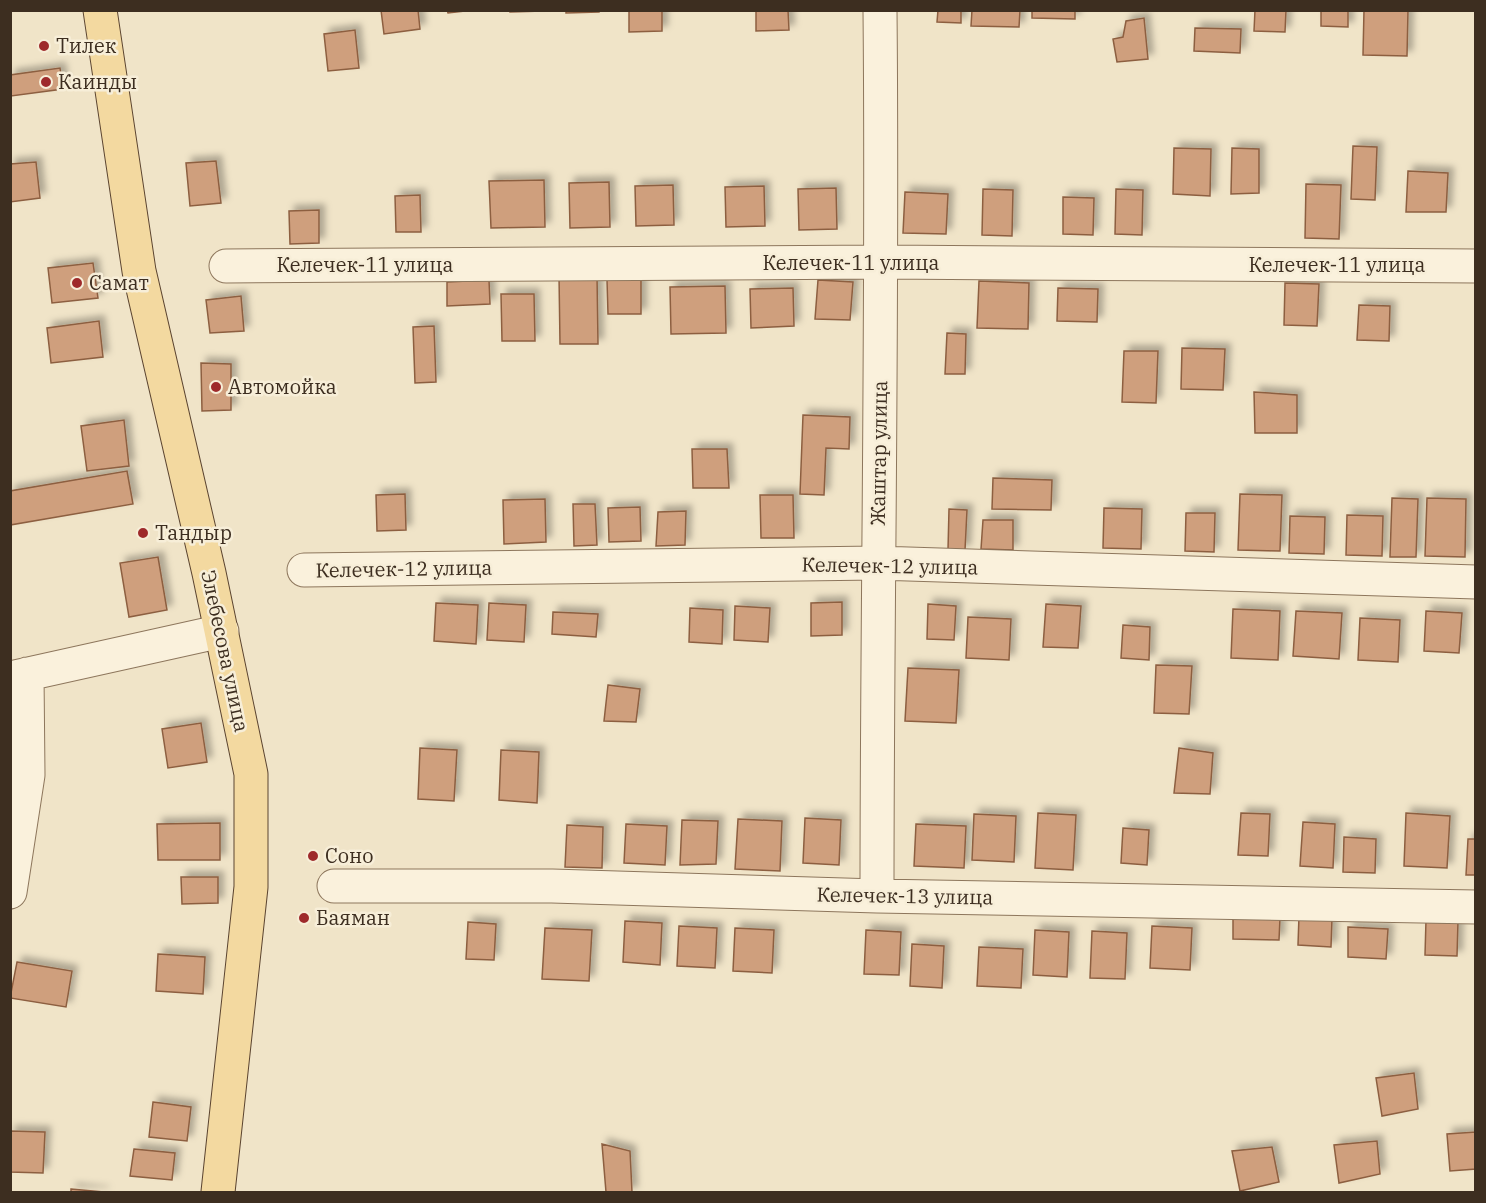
<svg xmlns="http://www.w3.org/2000/svg" width="1486" height="1203" viewBox="0 0 1486 1203" font-family="'IBM Plex Serif',serif">
	<style>
		.building { fill: #cf9f7d; stroke: #8d5f41; stroke-width: 1.5; filter: url(#shadow) }
		.lines { fill: none; stroke-linecap: round; stroke-linejoin: round }
		.minor-casing { stroke: #8d765c; stroke-width: 35 }
		.primary-casing { stroke: #5b4430; stroke-width: 35 }
		.minor { stroke: #faf1dc; stroke-width: 33 }
		.primary { stroke: #f3d9a0; stroke-width: 33 }
		.poi-dot { fill: #9e2a2b; stroke: #f7eed8; stroke-width: 2 }
		.labels { text-anchor: middle; stroke-width: 5; stroke-linejoin: round; paint-order: stroke }
		.poi-label { font-size: 20px; fill: #3d2e20; stroke: #f7eed8; text-anchor: start }
		.street-label { font-size: 20px; fill: #3d2e20; stroke: #f7eed8 }
	</style>
	<defs>
		<filter id="shadow"><feDropShadow dx="5.5" dy="-5.5" stdDeviation="3" flood-color="#0004"/></filter>
	</defs>
	<rect width="100%" height="100%" fill="#f0e4c8"/>
	<path class="building" d="M381,10H418L420,29L384,34Z
		M447,10H474L448,13Z
		M510,10H541L542,11L510,12Z
		M566,10H599V12L566,13Z
		M629,10H662V31L629,32Z
		M756,10H788L789,30L756,31Z
		M938,10H961V23L937,22Z
		M972,10H1020L1019,27L971,26Z
		M1032,10H1075V19L1032,18Z
		M1255,10H1286L1285,32L1254,31Z
		M1321,10H1348V27L1321,26Z
		M1364,10H1408L1407,56L1363,55Z
		M1144,18L1148,59L1117,62L1113,39L1123,37L1126,21Z
		M1195,28L1241,29L1240,53L1194,51Z
		M355,30L359,68L328,71L324,34Z
		M60,68L63,89L11,96L10,75Z
		M1353,146L1377,147L1375,200L1351,199Z
		M1174,148L1211,149L1210,196L1173,194Z
		M1232,148L1259,149V193L1231,194Z
		M216,161L221,203L190,206L186,163Z
		M36,162L40,198L10,202V164Z
		M1408,171L1448,173L1446,212H1406Z
		M544,180L545,227L491,228L489,181Z
		M609,182L610,227L570,228L569,183Z
		M1306,184L1341,185L1339,239L1305,238Z
		M673,185L674,225L636,226L635,186Z
		M764,186L765,226L726,227L725,187Z
		M836,188L837,229L799,230L798,189Z
		M983,189L1013,190L1012,236L982,235Z
		M1116,189L1143,190L1142,235L1115,234Z
		M905,192L948,194L946,234L903,233Z
		M420,195L421,232H396L395,196Z
		M1063,197L1094,198L1093,235L1063,234Z
		M319,210V243L290,244L289,211Z
		M93,263L98,298L52,303L48,268Z
		M559,275H597L598,344H560Z
		M641,279V314H608L607,280Z
		M489,280L490,304L447,306V282Z
		M818,280L853,282L850,320L815,319Z
		M979,281L1029,283L1028,329L977,328Z
		M1285,283L1319,284L1317,326L1284,325Z
		M725,286L726,333L671,334L670,287Z
		M793,288L794,326L751,328L750,289Z
		M1058,288L1098,289L1097,322L1057,321Z
		M501,294H534L535,341H502Z
		M241,296L244,331L210,333L206,300Z
		M1359,305L1390,306L1389,341L1357,340Z
		M99,321L103,357L51,363L47,328Z
		M434,326L436,382L415,383L413,327Z
		M947,333L966,334L965,374H945Z
		M1182,348L1225,349L1223,390L1181,389Z
		M1124,351H1158L1156,403L1122,402Z
		M201,363L231,364V410L202,411Z
		M1254,392L1297,395V433H1255Z
		M803,415L850,417L849,449L826,448L824,495L800,494Z
		M124,420L129,466L87,471L81,426Z
		M692,449H727L729,488H693Z
		M127,471L133,504L10,525V491Z
		M993,478L1052,480L1051,510L992,509Z
		M405,494L406,530L377,531L376,495Z
		M1240,494L1282,495L1280,551L1238,550Z
		M760,495H793L794,538H761Z
		M1392,498L1418,499L1416,557H1390Z
		M1427,498L1466,499L1465,557L1425,556Z
		M545,499L546,542L504,544L503,500Z
		M573,504H595L597,545L574,546Z
		M640,507L641,541L609,542L608,508Z
		M1104,508L1142,509L1141,549L1103,548Z
		M949,509L967,510L965,550H948Z
		M686,511L685,545L656,546L658,512Z
		M1186,513H1215L1214,552L1185,551Z
		M1347,515L1383,516L1382,556L1346,555Z
		M1290,516L1325,517L1324,554L1289,553Z
		M983,520H1013V550L981,549Z
		M158,557L167,610L129,617L120,563Z
		M842,602V635L811,636V603Z
		M436,603L478,605L476,644L434,641Z
		M489,603L526,605L524,642L487,640Z
		M928,604L956,606L954,640L927,639Z
		M1046,604L1081,606L1078,648L1043,647Z
		M735,606L770,608L768,642L734,640Z
		M690,608L723,610L722,644L689,642Z
		M1233,609L1280,611L1278,660L1231,658Z
		M1296,611L1342,613L1339,659L1293,656Z
		M1426,611L1462,613L1459,653L1424,651Z
		M553,612L598,614L596,637L552,634Z
		M968,617L1011,619L1009,660L966,658Z
		M1360,618L1400,620L1398,662L1358,660Z
		M1123,625L1150,627L1149,660L1121,658Z
		M1156,665L1192,666L1189,714L1154,713Z
		M908,668L959,670L956,723L905,721Z
		M608,685L640,689L636,722L604,721Z
		M201,723L207,762L168,768L162,729Z
		M420,748L457,750L454,801L418,799Z
		M1179,748L1213,753L1210,794L1174,793Z
		M501,750L539,752L537,803L499,800Z
		M1038,813L1076,815L1073,870L1035,868Z
		M1241,813L1270,814L1268,856L1238,855Z
		M1406,813L1450,816L1447,868L1404,866Z
		M974,814L1016,816L1014,862L972,860Z
		M805,818L841,820L839,865L803,863Z
		M738,819L782,821L780,871L735,869Z
		M682,820L718,821L716,864L680,865Z
		M1303,822L1335,824L1333,868L1300,866Z
		M220,823V860H158L157,824Z
		M626,824L667,826L665,865L624,863Z
		M916,824L966,826L964,868L914,866Z
		M567,825L603,827L602,868L565,867Z
		M1123,828L1149,830L1147,865L1121,863Z
		M1344,837L1376,839L1375,873L1343,872Z
		M1468,839H1476V875H1466Z
		M181,877H218V903L182,904Z
		M1233,916L1280,918L1279,940L1233,939Z
		M1299,916L1332,918L1331,947L1298,945Z
		M1426,920L1458,921L1457,956L1425,955Z
		M625,921L662,923L660,965L623,962Z
		M468,922L496,924L494,960L466,959Z
		M679,926L717,928L715,968L677,966Z
		M1152,926L1192,928L1190,970L1150,968Z
		M1348,927L1388,929L1386,959L1348,957Z
		M545,928L592,930L589,981L542,979Z
		M735,928L774,930L772,973L733,971Z
		M866,930L901,932L899,975L864,974Z
		M1035,930L1069,932L1067,977L1033,975Z
		M1092,931L1127,933L1125,979L1090,978Z
		M912,944L944,946L942,988L910,986Z
		M979,947L1023,949L1021,988L977,986Z
		M158,954L205,957L203,994L156,991Z
		M17,962L72,971L66,1007L10,998Z
		M1414,1073L1418,1109L1382,1116L1376,1078Z
		M153,1102L191,1107L187,1141L149,1137Z
		M10,1131L45,1132L43,1173L10,1172Z
		M1476,1132V1169L1450,1171L1447,1134Z
		M1377,1141L1380,1174L1339,1183L1334,1145Z
		M602,1144L630,1151L632,1192H606Z
		M1272,1147L1279,1182L1240,1191L1232,1151Z
		M134,1149L175,1153L172,1180L130,1176Z
		M71,1189L104,1192H71Z"/>
	<g class="lines">
		<defs>
			<path id="minor" d="M226,266L883,262L1476,266
				M304,570L877,563L1476,582
				M10,678L222,631
				M334,886H552L877,896L1476,907
				M10,892L28,775L27,674
				M877,896C877,601 883,306 880,10"/>
			<path id="primary" d="M100,10L139,271L209,573L251,774V887L218,1192"/>
		</defs>
		<use href="#minor" class="minor-casing"/>
		<use href="#primary" class="primary-casing"/>
		<use href="#minor" class="minor"/>
		<use href="#primary" class="primary"/>
	</g>
	<g class="poi-dot">
		<circle cx="44" cy="46" r="6"/>
		<circle cx="46" cy="82" r="6"/>
		<circle cx="77" cy="283" r="6"/>
		<circle cx="216" cy="387" r="6"/>
		<circle cx="143" cy="533" r="6"/>
		<circle cx="313" cy="856" r="6"/>
		<circle cx="304" cy="918" r="6"/>
	</g>
	<g class="labels">
		<g class="poi-label">
			<text x="56" y="53">Тилек</text>
			<text x="58" y="89">Каинды</text>
			<text x="89" y="290">Самат</text>
			<text x="228" y="394">Автомойка</text>
			<text x="155" y="540">Тандыр</text>
			<text x="325" y="863">Соно</text>
			<text x="316" y="925">Баяман</text>
		</g>
		<g class="street-label">
			<text x="851" y="270">Келечек-11 улица</text>
			<text x="365" y="272">Келечек-11 улица</text>
			<text x="1337" y="272">Келечек-11 улица</text>
			<text transform="translate(879 453) rotate(-89)" y="7">Жаштар улица</text>
			<text transform="translate(890 566) rotate(1)" y="7">Келечек-12 улица</text>
			<text transform="translate(404 569) rotate(-1)" y="7">Келечек-12 улица</text>
			<text transform="translate(225 651) rotate(78)" y="7">Элебесова улица</text>
			<text transform="translate(905 896) rotate(1)" y="7">Келечек-13 улица</text>
		</g>
	</g>
	<rect width="1486" height="1203" fill="none" stroke="#3d2e20" stroke-width="24"/>
</svg>
